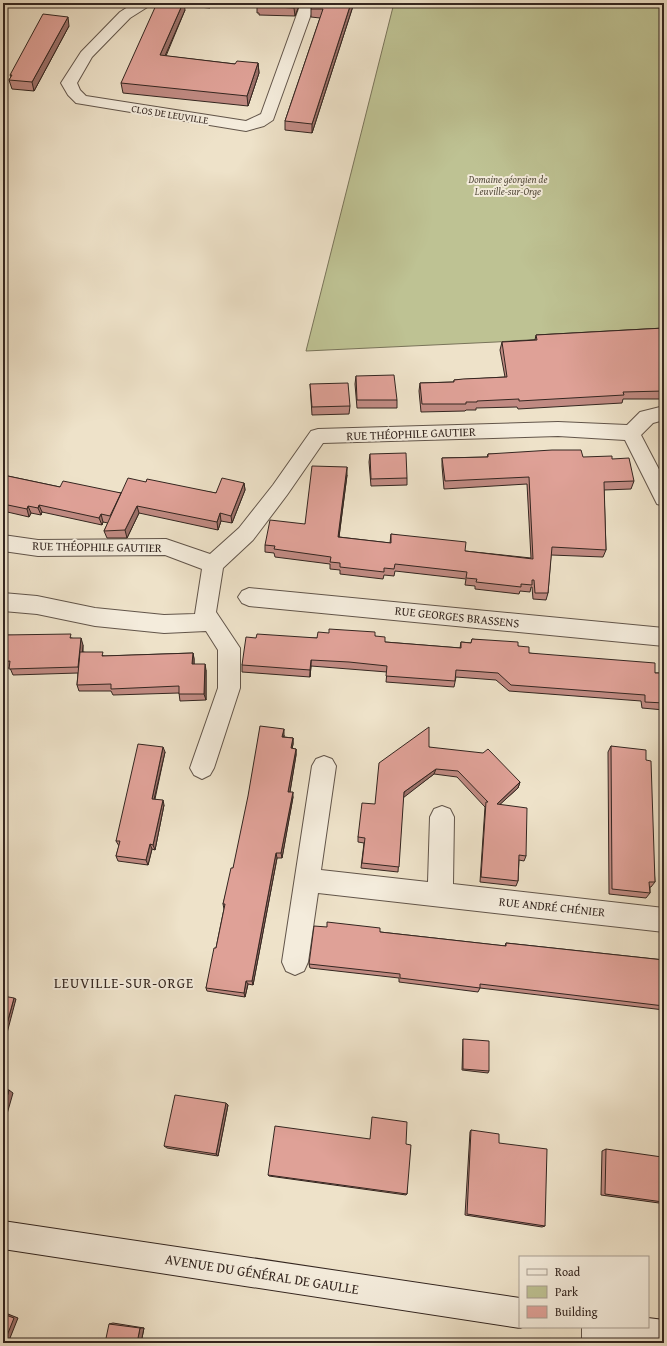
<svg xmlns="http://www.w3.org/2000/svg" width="667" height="1346" viewBox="0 0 667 1346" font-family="'Gentium Book Plus',serif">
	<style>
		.green { fill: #bec293; stroke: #79745a }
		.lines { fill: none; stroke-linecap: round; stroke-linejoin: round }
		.street-casing { stroke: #62554a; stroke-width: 2 }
		.secondary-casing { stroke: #342620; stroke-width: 2 }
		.street { fill: #f4ecdc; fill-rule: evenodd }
		.secondary { fill: #f4ecdc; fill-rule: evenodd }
		.wall { fill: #c08a82; stroke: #342620 }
		.shaded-wall { fill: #9c716a; stroke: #342620 }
		.building { fill: #dfa197; stroke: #342620 }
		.labels { text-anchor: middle; stroke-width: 4; stroke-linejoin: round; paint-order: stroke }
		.far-street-label { font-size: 10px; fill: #342620; stroke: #f4ecdc }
		.far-park-label { font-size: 10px; font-style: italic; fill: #564d3d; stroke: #f4ecdc }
		.street-label { font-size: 12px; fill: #342620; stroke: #f4ecdc }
		.quarter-label { font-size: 14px; letter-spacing: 1px; fill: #342620; stroke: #f4ecdc }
		.near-street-label { font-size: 14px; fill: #342620; stroke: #f4ecdc }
	</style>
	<rect width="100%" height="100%" fill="#eee2c9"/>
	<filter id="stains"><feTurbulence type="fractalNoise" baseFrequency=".005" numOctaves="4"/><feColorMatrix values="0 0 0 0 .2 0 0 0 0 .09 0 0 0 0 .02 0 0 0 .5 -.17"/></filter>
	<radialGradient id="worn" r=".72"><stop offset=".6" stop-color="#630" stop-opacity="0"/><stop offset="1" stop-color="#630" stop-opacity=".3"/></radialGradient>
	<path class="green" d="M394,3H664V331L496,342L306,351Z"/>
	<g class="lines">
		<defs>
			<path id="street" d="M134,3H151L149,6L130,18L92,57L77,83L80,90L86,96L246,121L261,114L301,3H315L273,120L264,126L246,131L76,103L68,95L61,83L81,52L120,12Z
				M664,406V420L653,423L641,435L664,479V506L657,504L625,440L558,436L323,443L287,495L253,540L223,568L216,612L240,648V688L214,768L210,775L202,779L194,775L190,768L218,688V650L206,631L164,633L95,626L37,614L3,611V593L37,596L95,608L164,615L195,614L202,569L165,555L38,556L3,551V535L38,540L166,539L210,554L239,528L273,485L311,431L318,429L558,422L627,425L640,412Z
				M249,588L664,628V646L249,606L242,603L238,597L242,591Z
				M324,756L332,759L336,766L321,870L428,882L430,817L434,809L442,806L450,809L454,817L453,884L664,908V932L318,893L308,962L304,971L295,975L286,971L282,962L312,766L316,759Z
				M582,1327H612V1343H582Z"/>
			<path id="secondary" d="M3,1221L520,1298V1327H522L520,1328L3,1249Z
				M648,1318L664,1320V1343H617L599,1337L594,1327H648Z"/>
		</defs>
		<use href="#street" class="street-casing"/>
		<use href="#secondary" class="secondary-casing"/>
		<use href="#street" class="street"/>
		<use href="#secondary" class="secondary"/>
	</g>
	<path class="wall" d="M86,3H112L110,7L86,5Z
		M186,3H213L210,8L186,6Z
		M300,3L295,16L259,15V13H257V4Z
		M313,3H354L312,133L285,130V121L320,18L311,17V9Z
		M185,10L166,56L235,64L258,63L259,73L248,106L123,93L121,83Z
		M69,26L34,91L12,89L9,80L11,77L10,75Z
		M664,328V399H623L622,403L518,409L517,407L476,408V410H466L465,411L421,412L419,391L420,383L454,382V380L505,377L500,350L502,342L535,340L536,335Z
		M356,376L397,400V408H357L355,384Z
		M310,384L350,406L349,414L312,415Z
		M370,454L407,478V485L371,486L369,462Z
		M488,454L612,459L634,481L631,489L604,490L606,550L603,557L551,555L548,593L546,600L533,599L532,587H531L530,592L520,591L519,594L475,589V586L465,585L466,579L395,571L394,576L384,575L383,579L340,574V570L330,569V564L275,557L274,553L265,552V545L305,524L347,475L339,537L390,543L391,534L465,551L531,558L527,484L444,489L442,466V458L487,457Z
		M3,475L60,487L121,493L146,482L216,493L244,483L245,490L232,523L221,521L218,530L139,513L127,538H107L104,531L108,523L103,522L102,525L42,512L41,515L31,513L29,517L3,511Z
		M3,635L72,638L83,645V652L105,656L193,653L194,659V664L206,670V700L180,701L179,693L113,695L111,691H79L77,685L78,673L13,675L10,668H3Z
		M375,636L385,642L460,648L461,642L471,643L472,639L518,646L529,653L655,673H664V710L642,708L641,701L509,691L496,680L456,677L454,687L386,682L387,672L311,666L310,677L242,672V665L256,638H317Z
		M284,735V737L293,738V744L292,749H296V755L290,792L293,797L282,858H277L253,985L248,984L245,997L207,991L206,988L216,948L224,909L223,904L233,868Z
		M611,746L646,760L655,882L651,887H650V893L646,898L609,894L608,752Z
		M429,747L520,782L518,788L500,804L526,856L524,861L519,860L518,881L516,886L480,882L485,807L457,777L434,774L403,797L398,872L361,868L364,843L358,842V837L375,804Z
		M165,752L155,799L164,805L155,850L152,849L148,865L118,861L116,856L119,846L116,841Z
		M380,932L443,939L505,946L506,943L664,960V1010L480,988L478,992L439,987L399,982V978L310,968L309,964Z
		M463,1039L489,1071L488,1073L462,1070L463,1040Z
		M228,1105L218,1156L167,1148L164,1146Z
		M471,1130L499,1143L545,1226L542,1227L465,1215L470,1132Z
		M406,1144L407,1194L406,1195L269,1176L268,1175Z
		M606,1149L663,1202L659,1203L601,1195L602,1151Z
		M113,1323L144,1328L141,1343L109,1324Z"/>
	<path class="shaded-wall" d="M110,3H112L110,7Z
		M183,3H184L185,10L161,65L160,55Z
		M210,3H213L210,8Z
		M296,3H300L295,16L294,8Z
		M351,3H354L312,133V124Z
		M68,17L69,26L34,91L32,82Z
		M258,63L259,73L248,106L247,96Z
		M347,467V475L338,544V537Z
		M244,483L245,490L232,523L231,516Z
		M39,505L42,512L41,515L38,508Z
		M28,506L31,513L29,517L27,509Z
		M137,506L139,513L127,538L125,530Z
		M220,513L221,521L218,530L217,522Z
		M101,514L103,522L102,525L99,518Z
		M81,638L83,645L81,673L78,667Z
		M193,653L194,659V671L192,664Z
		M311,660V666L310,677V670Z
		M205,664L206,670V700L204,694Z
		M284,729V735L282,743V737Z
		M293,738V744L291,754V748Z
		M163,747L165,752L153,804L152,799Z
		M296,749V755L289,797L288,792Z
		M436,769L434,774L403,798L404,792Z
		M520,782L518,788L495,809L497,804Z
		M293,792V797L282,858L281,853Z
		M163,800L164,805L155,850L153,845Z
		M150,844L152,849L148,865L146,860Z
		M276,853L277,858L253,985L252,981Z
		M246,981L248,984L245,997L244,993Z
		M14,998L16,999L7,1033L5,1031Z
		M9,1090L13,1093L3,1128V1111Z
		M226,1103L228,1105L218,1156L216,1154Z
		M3,1312L18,1318L8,1343H4Z
		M140,1328H144L141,1343H137Z"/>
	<path class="building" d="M157,3H183L160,55L235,64L237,61L258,63L247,96L121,83Z
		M257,3H296L294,8L259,6V5L257,4Z
		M313,3H351L312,124L285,121L323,9H311Z
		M43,14L68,17L32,82L9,80L12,75H10Z
		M664,328V391L623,392L624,395L519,401V399L477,401V402H466V404H422L420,383L454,382V380L463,379L507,377L502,342L537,340L536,335Z
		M394,375L397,400H357L356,376Z
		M348,383L350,406L312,407L310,384Z
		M552,450H581L583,457L612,456V459L629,458L634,481L604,482L606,550L552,547L548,593H535L534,580H532V585L521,584V587L476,582L477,579L466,578L467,572L395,564L394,569L384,568V572L340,567V563L330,562L331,557L274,549L275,546L265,545L270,520L305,524L312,466L347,467L338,537L391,543V534L466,542L465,551L533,559L529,477L445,481L442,458L488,457V454Z
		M406,453L407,478L371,479L370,454Z
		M3,475L60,487L63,481L121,493L110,516L101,514L99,518L39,505L38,508L28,506L27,509L3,504Z
		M128,478L146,482L147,479L216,493L222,478L244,483L231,516L220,513L217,522L137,506L125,530L104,531Z
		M329,629L375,632V636L385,637V642L461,648V642L471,643L472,639L518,642V646L529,647V653L655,663V673H664V703L645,702V695L511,685L498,673L456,670L455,681L386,676L387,666L349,662L311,660L310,670L242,665L246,637L256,638L257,634L317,638L318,632L329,633Z
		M71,634L70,638H81L78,667L9,669L10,661L3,662V635Z
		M80,652H103L102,656L193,653L192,664H205L204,694H179V686L111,689V684L77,685Z
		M260,726L284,729L282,737L293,738L291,748L296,749L288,792H293L281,853H276L252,981H246L244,993L206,988L214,948H216L225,904H223L231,868H233L248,796Z
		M429,727V747L483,753L488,749L520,782L497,804L527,808L526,856L519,855L518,881L481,877L486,802H488L458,771L436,769L404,792L399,867L362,863L365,838L358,837L362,803L375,804L379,763Z
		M138,744L163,747L152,799L163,800L153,845L150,844L146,860L116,856L120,841H116Z
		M611,746L646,750V760L651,761L655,882H649L650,893L612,889Z
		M327,922L380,928V932L506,946V943L664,960V1006L480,984V988L400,978V974L309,964L314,926L327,927Z
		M3,996L14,998L5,1031H3Z
		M463,1039L489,1041V1071L463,1069Z
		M3,1089L9,1090L3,1111Z
		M175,1095L226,1103L216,1154L164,1146Z
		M372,1117L407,1122L406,1144L411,1145L407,1194L268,1175L275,1126L370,1139Z
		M471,1130L499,1134V1143L547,1149L545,1226L467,1214Z
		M606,1149L662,1157L663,1202L605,1194Z
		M3,1314L14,1318L4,1343H3Z
		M109,1324L140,1328L137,1343H105Z"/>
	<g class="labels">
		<g class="far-street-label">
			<text transform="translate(170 114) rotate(9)" y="4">CLOS DE LEUVILLE</text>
		</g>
		<g class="far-park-label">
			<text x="508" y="183">Domaine géorgien de<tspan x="508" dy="12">Leuville-sur-Orge</tspan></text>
		</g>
		<g class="street-label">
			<text transform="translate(411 434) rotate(-2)" y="4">RUE THÉOPHILE GAUTIER</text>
			<text transform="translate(97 547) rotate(1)" y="4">RUE THÉOPHILE GAUTIER</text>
			<text transform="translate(457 617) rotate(6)" y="4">RUE GEORGES BRASSENS</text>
			<text transform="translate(552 907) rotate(6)" y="4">RUE ANDRÉ CHÉNIER</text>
		</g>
		<g class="quarter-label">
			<text x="124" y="988">LEUVILLE-SUR-ORGE</text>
		</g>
		<g class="near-street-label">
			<text transform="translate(262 1274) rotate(9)" y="5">AVENUE DU GÉNÉRAL DE GAULLE</text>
		</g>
	</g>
	<rect width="667" height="1346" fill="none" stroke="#eee2c9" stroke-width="16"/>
	<rect x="4" y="4" width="659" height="1338" fill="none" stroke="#342620" stroke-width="2"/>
	<rect x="8" y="8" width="651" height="1330" fill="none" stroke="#342620"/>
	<rect x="519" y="1256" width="130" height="72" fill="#f4ecdc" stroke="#a79d91"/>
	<rect x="527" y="1269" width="20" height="6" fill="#f4ecdc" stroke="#a79d91"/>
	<text x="555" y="1276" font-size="12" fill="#342620">Road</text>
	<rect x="527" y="1286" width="20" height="12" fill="#bec293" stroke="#a79d91"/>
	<text x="555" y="1296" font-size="12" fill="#342620">Park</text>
	<rect x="527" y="1306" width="20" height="12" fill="#dfa197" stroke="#a79d91"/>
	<text x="555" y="1316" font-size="12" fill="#342620">Building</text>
	<rect width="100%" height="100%" filter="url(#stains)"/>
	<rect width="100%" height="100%" fill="url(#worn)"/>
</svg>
